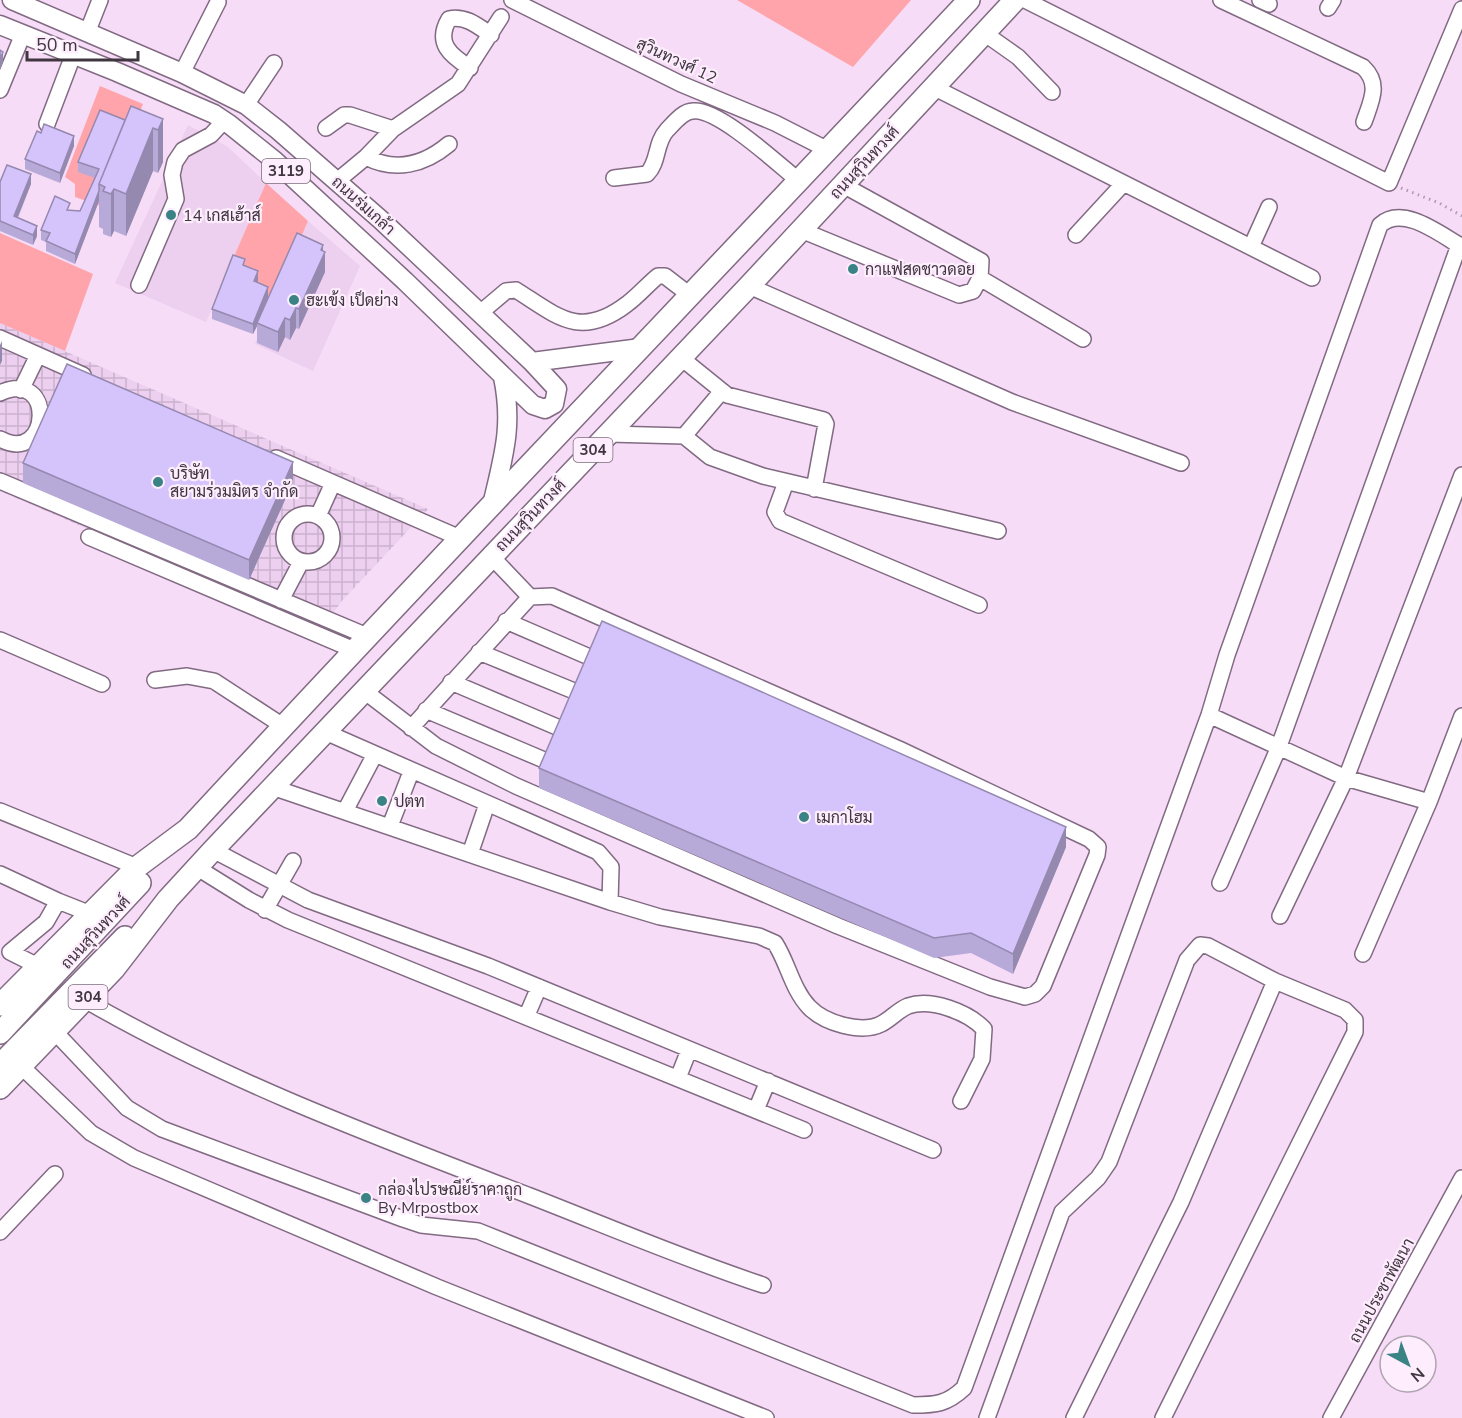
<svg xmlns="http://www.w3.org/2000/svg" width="1462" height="1418" viewBox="0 0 1462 1418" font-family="'Nunito Sans',Sarabun,sans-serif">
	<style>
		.built { fill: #edcfef }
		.industrial { fill: url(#industrial-grid) }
		.green { fill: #fea4aa }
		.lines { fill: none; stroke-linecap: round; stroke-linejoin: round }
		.minor-casing { stroke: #816a82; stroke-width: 18 }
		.major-casing { stroke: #816a82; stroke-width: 21 }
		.highway-casing { stroke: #816a82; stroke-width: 24 }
		.path { stroke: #af9bb0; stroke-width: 3; stroke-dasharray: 1.5 4.5; stroke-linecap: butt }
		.minor { stroke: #fff; stroke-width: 15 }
		.major { stroke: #fff; stroke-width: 18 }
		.highway { stroke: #fff; stroke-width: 21 }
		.wall { fill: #b7a9d8 }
		.shaded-wall { fill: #9589b0 }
		.building { fill: #d5c4fb; stroke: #9589b0; stroke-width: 1.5 }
		.poi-dot { fill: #3a8385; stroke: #fdedfd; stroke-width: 2 }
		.labels { text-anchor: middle; stroke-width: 4.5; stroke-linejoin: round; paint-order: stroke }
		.shield { fill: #fdedfd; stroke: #796d79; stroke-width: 1.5 }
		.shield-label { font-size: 15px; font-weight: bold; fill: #403640 }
		.street-label { font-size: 16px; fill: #403640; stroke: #fdedfd }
		.poi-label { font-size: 16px; fill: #403640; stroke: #fdedfd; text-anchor: start }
	</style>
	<defs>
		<pattern id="industrial-grid" width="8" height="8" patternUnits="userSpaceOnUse" patternTransform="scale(1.5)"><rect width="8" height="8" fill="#edcfef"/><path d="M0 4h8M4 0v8" fill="none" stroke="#ccb2ce"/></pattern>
	</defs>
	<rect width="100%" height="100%" fill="#f6dcf7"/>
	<path class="built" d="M188,125L228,147L266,183L206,322L115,283Z
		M308,221L360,266L313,371L255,344Z"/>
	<path class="industrial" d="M0,323L428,509L341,602L321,630L0,491Z"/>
	<path class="green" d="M737,0H911L853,67Z
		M100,86L143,104L101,206L75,197V184L65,177Z
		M266,183L308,221L269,311L229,268Z
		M0,233L93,274L65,351L0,323Z"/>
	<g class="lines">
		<defs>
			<path id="minor" d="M512,0L681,84L775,123L828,150
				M1025,0L1389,183L1462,9
				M1221,0L1363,67C1381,84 1371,101 1364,122
				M1260,0L1269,4
				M1328,8L1333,0
				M87,33L100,0
				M984,33L1018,57L1052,92
				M470,68C450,55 435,43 449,19C465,15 478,26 491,35
				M182,73L218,2
				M933,87L1312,278
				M0,90L23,34
				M246,105L274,63
				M47,124L74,53
				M326,128L344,115H350L393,129
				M366,157L393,129L458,84L501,17
				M614,178L647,174C659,162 655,143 667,130C674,123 683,111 693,111C718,108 778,164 799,181
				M337,181L366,157C395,172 424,165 449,144
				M801,230L959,295L973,291L980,278L981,261L843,185
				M1076,235L1123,184
				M1251,247L1269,207
				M980,278L1083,339
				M139,285L176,199L172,175L175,162L183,150L211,135L224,121
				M749,286L1012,402L1181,463
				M480,313L506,291L516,290C557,316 580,340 627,304C638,296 647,285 658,276H665L691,296
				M0,338L83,375
				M680,357L727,395L824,420L826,424L814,489
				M21,390L38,355
				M0,393C56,367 51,466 0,439
				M609,434L684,436L710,457L763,476L998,531
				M684,436L722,391
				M276,458L460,538
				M0,481L367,636
				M786,482L775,512L780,521L979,605
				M284 538a24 24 0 1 1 48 0a24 24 0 1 1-48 0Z
				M318,516L333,483
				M89,537L354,650
				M281,600L301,562
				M506,621L587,656
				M0,640L102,684
				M479,652L574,691
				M155,680L187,676L214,681L283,726
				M451,682L557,727
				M363,690L436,746L516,786L838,926L990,987L1025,997L1035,994L1043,986L1097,855L1098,847L1089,839L899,749L622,627L552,596L530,597
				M426,710L544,760
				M1209,715L1346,778L1429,802L1462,716
				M411,728L530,597L491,556
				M272,787L610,902L611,867L598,852L323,731
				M0,811L137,867
				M345,811L374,756
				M390,826L411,772
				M213,850L308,900L488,966L933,1150
				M470,854L487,804
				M196,867L249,900L288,920L804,1130
				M0,874L58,901L46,922L10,952L38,966
				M58,901L91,914
				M610,902L660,917L759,936L775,943C788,963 792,989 809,1007C824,1023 861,1034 881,1024C891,1019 898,1010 908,1006C931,998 968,1012 984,1029L982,1059L961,1101
				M265,910L293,861
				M1280,916L1346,778L1462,475
				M1363,954L1429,802
				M85,1000C225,1081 379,1138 530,1196C607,1226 684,1259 763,1285
				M527,1015L539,987
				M55,1032L127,1108L162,1129L403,1219L421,1225L478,1231L913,1405C936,1405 947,1404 964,1388L1209,715L1227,655L1380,225C1402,205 1437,232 1459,245L1278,749L1220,883
				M21,1066L91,1133L134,1158L437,1287L766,1418
				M678,1078L689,1050
				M756,1110L768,1081
				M0,1232L55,1174
				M987,1418L1062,1212L1098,1178L1109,1162L1187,960L1200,945L1208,946L1275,981L1345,1010L1355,1020V1032L1163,1418
				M1074,1418L1181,1202L1275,981
				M1331,1418L1462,1178"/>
			<path id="major" d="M0,25L117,72L214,114L229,124L275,161L405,281L533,405L545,409L554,404L557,389L532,362L381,220L278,130L246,105L182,73L12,0
				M532,362L641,348
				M493,501C504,454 513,425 503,377"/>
			<path id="highway" d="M0,1005L137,867L188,829C446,550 709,277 969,0
				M0,1033L140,883
				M0,1065L125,937
				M0,1088L114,969L168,899L213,850L749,286L1015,0"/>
		</defs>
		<use href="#minor" class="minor-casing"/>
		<use href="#major" class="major-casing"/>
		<use href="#highway" class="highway-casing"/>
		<path class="path" d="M1401,188L1439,203L1462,216"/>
		<use href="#minor" class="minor"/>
		<use href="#major" class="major"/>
		<use href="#highway" class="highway"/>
	</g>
	<path class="wall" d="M163,119V162L158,173L153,171L126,236L114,231L111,237L103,234V229L99,227V201L75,264L46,251V242L41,240V230L70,210L80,211L95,178L78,172V162L125,120Z
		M41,133L74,146L60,183L25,169V159Z
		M0,182L31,184L18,218L37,236L33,245L0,231Z
		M323,251L325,272L299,329L296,328L290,340L285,337L278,352L257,343V326L253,334L212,319V309L245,266L258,281L257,283L268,297Z
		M23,463L293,482L249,580L23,483Z
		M539,768L1066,847L1013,974L971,953L934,958L539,788Z"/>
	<path class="shaded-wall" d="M3,52V62L0,69V59Z
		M163,119V162L158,173V130Z
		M153,128V171L126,236V194Z
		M74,136V146L60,183V173Z
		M31,174V184L14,226V216Z
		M114,189V231L111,237V194Z
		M99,191V201L75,264V254Z
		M37,226V236L33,245V235Z
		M323,245V256L325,252V272L299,329V309Z
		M258,271V281L254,291V281Z
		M268,287V297L257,323V326L253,334V324Z
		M296,308V328L290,340V320Z
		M285,318V337L278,352V332Z
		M2,341V361L0,365V345Z
		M293,462V482L249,580V560Z
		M1066,827V847L1013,974V954Z"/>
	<path class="building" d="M0,50L3,52L0,59Z
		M131,106L163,119L158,130L153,128L126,194L114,189L111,194L103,191L105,187L99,184Z
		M100,110L125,120L99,184V191L75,254L46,241L50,233L41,230L55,196L70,203L67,210L80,211L99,169L78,162Z
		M44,124L74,136L60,173L25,159L37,131L41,133Z
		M7,165L31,174L14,216L37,226L33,235L0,221V182Z
		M297,233L323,245L321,250L325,252L299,309L296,308L290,320L285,318L278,332L257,323Z
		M233,255L245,259L243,265L258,271L254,281L268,287L253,324L212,309Z
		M67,364L293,462L249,560L23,463Z
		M602,621L1066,827L1013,954L971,933L934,938L539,768Z"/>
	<g class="poi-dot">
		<circle cx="171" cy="215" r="6"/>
		<circle cx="853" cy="269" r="6"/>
		<circle cx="294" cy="300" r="6"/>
		<circle cx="158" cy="482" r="6"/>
		<circle cx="382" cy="801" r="6"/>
		<circle cx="804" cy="817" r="6"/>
		<circle cx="366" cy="1198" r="6"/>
	</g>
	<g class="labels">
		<g class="shield">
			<rect x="262" y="159" width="48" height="24" rx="4.5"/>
			<rect x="573.5" y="438" width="39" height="24" rx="4.5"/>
			<rect x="68.5" y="985" width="39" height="24" rx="4.5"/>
		</g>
		<g class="shield-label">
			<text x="286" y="176">3119</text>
			<text x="593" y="455">304</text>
			<text x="88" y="1002">304</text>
		</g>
		<g class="street-label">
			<text transform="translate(677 60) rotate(25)" y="6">สุวินทวงศ์ 12</text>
			<text transform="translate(864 162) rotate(-47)" y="6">ถนนสุวินทวงศ์</text>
			<text transform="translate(364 205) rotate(42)" y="6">ถนนร่มเกล้า</text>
			<text transform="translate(530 515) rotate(-46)" y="6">ถนนสุวินทวงศ์</text>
			<text transform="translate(95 932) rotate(-47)" y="6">ถนนสุวินทวงศ์</text>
			<text transform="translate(1381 1290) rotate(-61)" y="6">ถนนประชาพัฒนา</text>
		</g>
		<g class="poi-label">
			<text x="183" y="221">14 เกสเฮ้าส์</text>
			<text x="865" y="275">กาแฟสดชาวดอย</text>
			<text x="306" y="306">ฮะเข้ง เป็ดย่าง</text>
			<text x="170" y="479">บริษัท<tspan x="170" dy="18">สยามร่วมมิตร จำกัด</tspan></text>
			<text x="394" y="807">ปตท</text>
			<text x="816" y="823">เมกาโฮม</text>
			<text x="378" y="1195">กล่องไปรษณีย์ราคาถูก<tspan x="378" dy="18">By Mrpostbox</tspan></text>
		</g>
	</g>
	<g transform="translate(1408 1364) rotate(139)"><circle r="28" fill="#fdedfd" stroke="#b1a4b1" stroke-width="1.5"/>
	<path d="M0-4.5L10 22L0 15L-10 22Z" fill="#3a8385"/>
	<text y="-9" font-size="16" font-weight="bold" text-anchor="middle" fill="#403640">N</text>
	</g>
	<path d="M27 51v9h111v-9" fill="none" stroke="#403640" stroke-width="3"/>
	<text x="36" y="51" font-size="18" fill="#403640" stroke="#fdedfd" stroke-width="4.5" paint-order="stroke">50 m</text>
</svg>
